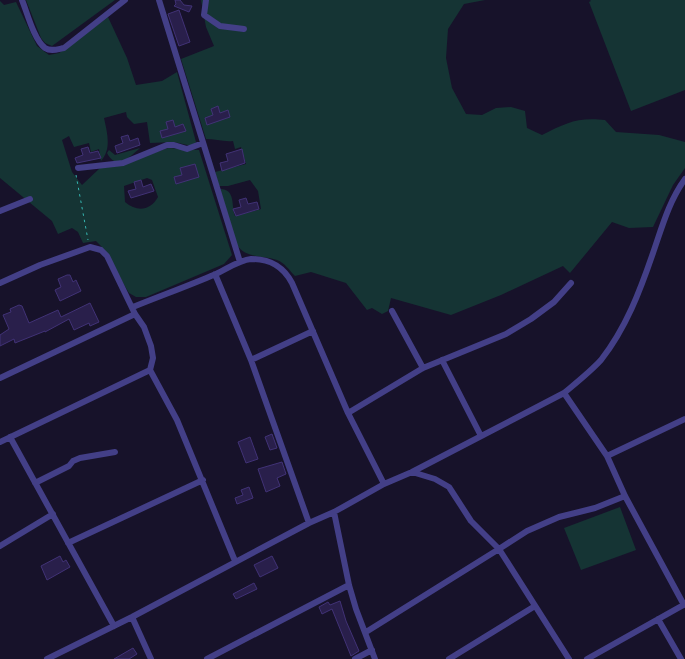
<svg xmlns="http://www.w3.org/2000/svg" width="685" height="659" viewBox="0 0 685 659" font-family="'Public Sans',sans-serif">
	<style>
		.green { fill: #153434; fill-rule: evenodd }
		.building { fill: #291f4b; stroke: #413276 }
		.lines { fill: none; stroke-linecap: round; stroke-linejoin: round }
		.path { stroke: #36b8b3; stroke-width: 1; stroke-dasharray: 2.5 4; stroke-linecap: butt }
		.minor { stroke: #433f87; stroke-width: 6 }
	</style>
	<rect width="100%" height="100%" fill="#17122a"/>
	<path class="green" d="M26,0H115L52,46L45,43L41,38Z
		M201,0H485L464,4L448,29L446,58L452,88L466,114L482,115L496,108L511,107L525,111L527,128L542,135C566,123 577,117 605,120L616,132L659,135L685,142V168L673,185L653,227L629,228L612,222L570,273L563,266L501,295L451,315L391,298L388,311L382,314L372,308L367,310L346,283L311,272L295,276C289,270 285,263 277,260C264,256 245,258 237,245L220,189C236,189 231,206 235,216L261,209L258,191L250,180L228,186H219L215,172L246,164L241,147L235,149L233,141C224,142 215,139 206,139L181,59L214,46L206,27Z
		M590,0H685V90L631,111L589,2L591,1Z
		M0,1L4,5L16,2L37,46L49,55L59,53L108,17L127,58L136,85L162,81L177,72L196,142L192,146L174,142L150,143L147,122L134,124L127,117L126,112L104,118C107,132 112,149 101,161L99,149L91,152L89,143L74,147L69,136L62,140L72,172L82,185L100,168L134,160L168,148L199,150L232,255L224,264L146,297H136L129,293L101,246L96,241L83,243L78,232L72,228L58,234L52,221L0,178ZM147,178L152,180L158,197C150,211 137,212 125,202L124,186Z
		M140,148C130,157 116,171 107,153L109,150L115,155Z
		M620,507L636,550L581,570L564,528Z"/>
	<path class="building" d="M175,0H180L184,5L192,6L189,12L174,6L176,4Z
		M179,10L190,42L179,46L168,14Z
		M218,106L220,113L228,110L230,117L207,125L205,118L213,115L211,109Z
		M173,120L175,127L183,124L186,131L162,138L160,131L168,129L166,122Z
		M128,135L130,141L138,138L140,145L117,153L115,146L123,143L121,137Z
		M88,147L90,153L98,151L101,158L77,163L75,158L83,155L81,149Z
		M242,149L245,163L222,171L220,163L228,161L226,154Z
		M195,164L199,177L176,184L174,177L182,175L180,168Z
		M141,180L143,187L151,184L154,191L131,198L128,191L136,189L134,182Z
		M246,198L248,204L257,202L259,209L236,216L233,209L241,207L239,200Z
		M67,275H70L73,282L76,280L81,291L60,301L55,290L61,287L58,279Z
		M90,303L99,322L90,326L89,323L74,330L69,319L45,332V331L15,343L14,339L0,346V335L9,329L3,315L11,312L10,309L19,305L22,306L29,323L58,310L61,317Z
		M272,434L277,448L270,450L265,437Z
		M250,437L258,459L246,463L238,442Z
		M282,462L286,474L277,478L280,486L266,492L258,469Z
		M249,487L253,498L237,504L235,498L243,495L241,490Z
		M60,556L63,562L66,560L70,567L47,580L41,566Z
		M272,556L278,568L260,577L254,565Z
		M254,583L257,589L236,599L233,594Z
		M340,601L346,621L359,651L351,656L332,609L322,614L319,607L328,602L330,605Z
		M133,648L137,654L129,659H114Z"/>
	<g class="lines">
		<path class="path" d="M76,175L88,240"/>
		<path class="minor" d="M22,0C27,12 34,40 45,48C51,52 58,49 64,48L125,0
			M159,0L240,262
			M206,0L204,15L220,26L244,29
			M78,168L123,163L167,145H174L187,149L203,143
			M0,211L30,199
			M215,274L251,360L309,523
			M0,283L40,265L90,247L101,250L107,256L135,314L144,327L151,346L153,358L150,370L0,442
			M133,307C160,296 188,286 216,274C227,269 239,260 251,259C270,259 283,266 292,283L348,413L384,484
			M392,311L423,368
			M251,360L313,331
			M442,360L481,436
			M150,370L177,420L235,561
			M0,378L135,314
			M564,393L607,456L685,419
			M348,413L423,368L506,334L531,319L554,302L571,283
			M10,437L114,626
			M607,456L625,496L684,605
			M412,472L435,479L449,487L471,521L499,549L527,531L559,517L595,508L625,496
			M35,483L69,466L73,461L80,458L115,452
			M334,512L349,585L356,609L375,659
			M68,543L203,480
			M0,546L53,514
			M132,617L151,659
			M658,619L681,659
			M366,632L499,549L569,659
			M47,659L132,617L309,523L334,512L384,484L412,472L564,393C576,383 590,372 601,360C626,328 640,291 653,253C662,227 669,201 685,179
			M207,659L349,585
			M355,659L372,650
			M449,659L535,606
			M587,659L685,604"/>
	</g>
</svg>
